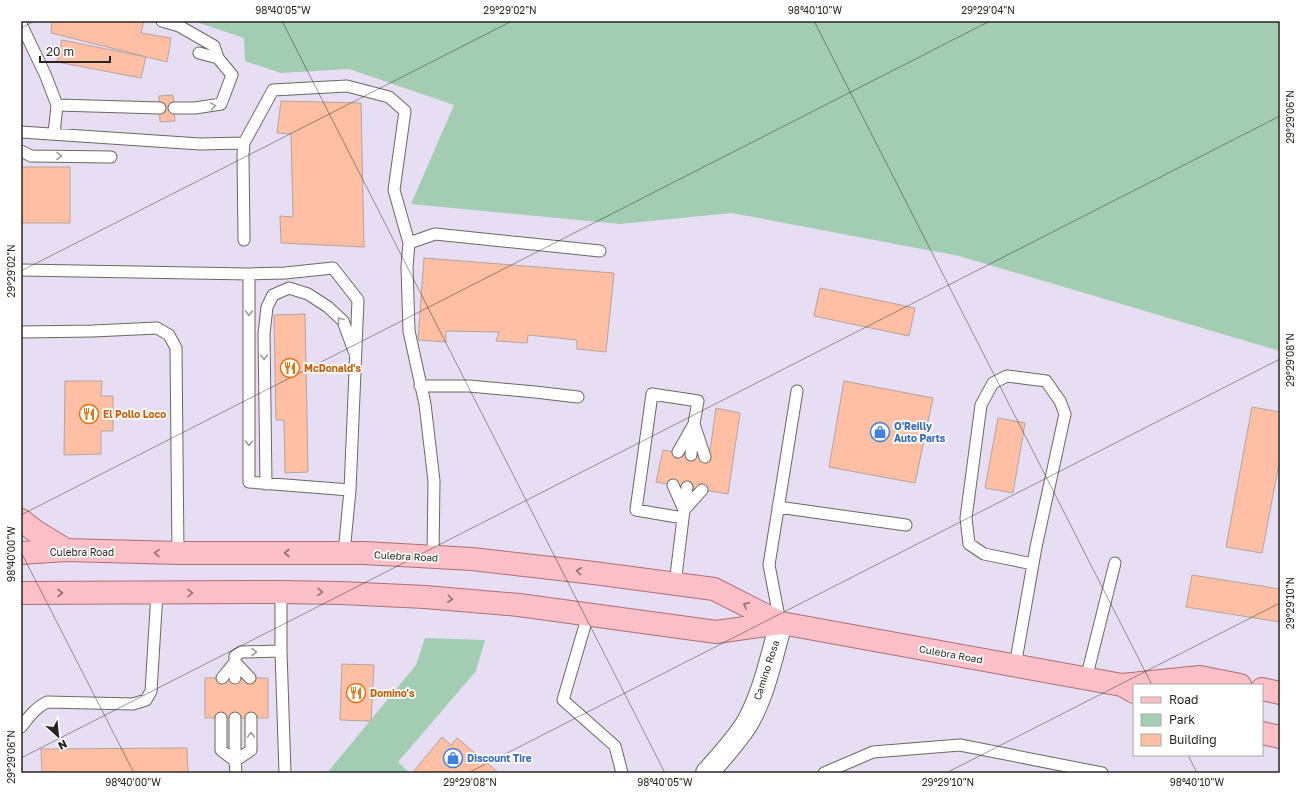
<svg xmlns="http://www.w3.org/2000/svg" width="1301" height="794" viewBox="0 0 1301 794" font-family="'Golos Text',sans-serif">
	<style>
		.commercial { fill: #e8def3; fill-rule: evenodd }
		.green { fill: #a2cdb2 }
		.building { fill: #ffbfa4; stroke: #b4a49e }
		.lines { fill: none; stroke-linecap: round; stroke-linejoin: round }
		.lane-casing { stroke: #6c685b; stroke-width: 13 }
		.street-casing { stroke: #6c685b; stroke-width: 24 }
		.primary-casing { stroke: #af6e74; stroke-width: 24 }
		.lane { stroke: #fff; stroke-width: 11 }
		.street { stroke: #fff; stroke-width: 22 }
		.primary { stroke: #fbbfc7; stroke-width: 22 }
		.oneway { stroke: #9e9d9b }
		.oneway2 { stroke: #917274 }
		.ticks { fill: none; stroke: #272620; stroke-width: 1; stroke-opacity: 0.45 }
		.labels { text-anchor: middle; stroke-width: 3.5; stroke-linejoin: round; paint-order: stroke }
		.food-label { font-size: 10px; font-weight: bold; fill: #c56008; stroke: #fff; text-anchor: start }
		.shop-label { font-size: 10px; font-weight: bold; fill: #366cbe; stroke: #fff; text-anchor: start }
		.street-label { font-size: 10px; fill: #272620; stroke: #fff }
		.neatline { fill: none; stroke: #272620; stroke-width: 1.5 }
		.ticks-label { font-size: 10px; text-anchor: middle; fill: #272620 }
	</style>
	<rect width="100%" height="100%" fill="#f1edde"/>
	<path class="commercial" d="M21,21H206L455,105L959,256L1280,351V773H21ZM1134,685H1262V755H1134Z"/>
	<path class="green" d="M193,21H1280V351L959,256L732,213L620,224L411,204L454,105L349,69L281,73L245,61L244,38Z
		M425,638L485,640L476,671L398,762L410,773H327L416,665Z"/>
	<path class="building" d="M52,21H144L141,33L171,38L167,62L51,33Z
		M62,40L146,57L141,78L57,62Z
		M173,95L175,121L160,122L159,96Z
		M281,101L361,103L364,247L281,243L280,216L293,217L291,134L277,133Z
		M21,167H70V223H21Z
		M424,258L614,273L606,352L577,349V340L528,335L527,343L496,341L499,332L446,331V342L418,340Z
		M820,288L915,308L909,336L814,316Z
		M305,314L308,472L285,473L284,420H276L274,315Z
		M65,381H102L101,396H113V431H101V454L64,455Z
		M844,381L933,398L915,483L829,467Z
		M1252,407L1280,412V458L1262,553L1226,547Z
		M716,408L740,413L728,494L656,482L663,450L709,458Z
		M998,418L1025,423L1013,493L985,488Z
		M1192,575L1280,589V622L1186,607Z
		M342,664L374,665L371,721L340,720Z
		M205,678H268V718H205Z
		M442,737L451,745L457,738L499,773H417L414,771Z
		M187,748L188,773H42L41,749Z"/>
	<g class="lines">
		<defs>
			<path id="lane" d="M162,21L179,26L214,46L218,58L232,75L221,104L195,108H174
				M21,24L45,74L57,105L54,134
				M199,53L218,58
				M57,105L160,108
				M21,132L200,144L244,143L273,90L347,86L389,97L405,111L394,190L409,243
				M21,151L31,156L111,157
				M244,240L243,155L244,143
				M21,270L249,274L285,273L333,268L358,300L350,490L344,553
				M249,274V482L350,490
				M21,332L93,331L157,328L169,335L176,348L178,553
				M420,386H469L535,392L578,397
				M678,452L694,424
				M691,455L693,429
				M266,484L264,334L267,307L273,295L289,288L308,294L328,307L343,321L354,351
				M673,485L684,510
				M778,507L906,525
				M684,510L687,487
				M683,518L684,510L702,490
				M433,557L434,481L425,404L409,331L407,267L409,243L435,234L600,251
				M675,584L683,518L636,510L652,394L698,401L694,424L705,457
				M281,592V651L285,773
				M588,615L563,700L615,746L622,773
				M780,622L769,565L797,391
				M235,662L250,678
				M1015,666L1036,547L1065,414L1060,401L1046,381L1007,376L993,383L981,405L966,518L969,544L984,554L1033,564
				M222,678L235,662
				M235,678V656L241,652L281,651
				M1086,679L1115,563
				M221,718V750L235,761
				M235,718V761
				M21,727C29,717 35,708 47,702L133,704L146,700L151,691L157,593
				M236,773L235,761L251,750V718
				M824,773L873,752L960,745L1102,773"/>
			<path id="street" d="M707,773C721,757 739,738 749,720C765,690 772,655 781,623"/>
			<path id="primary" d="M21,520L35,531L66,550
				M21,553L66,550L178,553H364L472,559L594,573L714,589L781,623L1122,685L1134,692
				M21,593L281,592L341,593L425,597L519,605L716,632L781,623
				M1122,685L1200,677L1240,685
				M1262,689L1280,693
				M1262,733L1280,737"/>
		</defs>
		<use href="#lane" class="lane-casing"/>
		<use href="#street" class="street-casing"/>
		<use href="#primary" class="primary-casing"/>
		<use href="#lane" class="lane"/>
		<use href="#street" class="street"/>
		<use href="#primary" class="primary"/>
	</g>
	<defs><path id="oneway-chevron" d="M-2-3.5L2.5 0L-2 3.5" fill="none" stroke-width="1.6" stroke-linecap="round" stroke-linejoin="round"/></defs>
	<g class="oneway">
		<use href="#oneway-chevron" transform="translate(213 106) rotate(-9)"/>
		<use href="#oneway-chevron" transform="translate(59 156) rotate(1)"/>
		<use href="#oneway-chevron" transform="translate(249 313) rotate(90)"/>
		<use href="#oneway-chevron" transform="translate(340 320) rotate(-127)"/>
		<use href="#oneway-chevron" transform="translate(264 357) rotate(89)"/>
		<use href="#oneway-chevron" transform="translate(249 443) rotate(90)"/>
		<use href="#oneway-chevron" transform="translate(254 652) rotate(-1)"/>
		<use href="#oneway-chevron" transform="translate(251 735) rotate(-90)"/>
	</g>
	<g class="oneway2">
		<use href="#oneway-chevron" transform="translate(157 553) rotate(-179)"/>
		<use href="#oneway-chevron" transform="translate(287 553) rotate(-180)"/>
		<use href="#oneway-chevron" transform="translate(579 571) rotate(-174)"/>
		<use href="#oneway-chevron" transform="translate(320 592) rotate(1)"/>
		<use href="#oneway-chevron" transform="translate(60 593)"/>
		<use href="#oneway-chevron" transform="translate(190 593) rotate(-1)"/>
		<use href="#oneway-chevron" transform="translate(450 599) rotate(5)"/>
		<use href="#oneway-chevron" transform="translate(746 605) rotate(-153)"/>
	</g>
	<path class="ticks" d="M282,21L665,773M814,21L1152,685M21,28L35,21M21,271L512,21M21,515L990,21M21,552L134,773M1188,755L1197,773M21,758L1280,116M468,773L1280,359M946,773L1280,603"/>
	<defs>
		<symbol id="restaurant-ring" viewBox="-11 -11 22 22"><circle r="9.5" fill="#fff" stroke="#e8710a" stroke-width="1.5"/><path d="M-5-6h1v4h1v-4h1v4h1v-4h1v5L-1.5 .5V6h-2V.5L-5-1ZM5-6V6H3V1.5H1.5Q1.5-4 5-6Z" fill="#e8710a"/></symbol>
		<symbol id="shop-ring" viewBox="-11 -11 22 22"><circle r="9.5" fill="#fff" stroke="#3f7fe0" stroke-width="1.5"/><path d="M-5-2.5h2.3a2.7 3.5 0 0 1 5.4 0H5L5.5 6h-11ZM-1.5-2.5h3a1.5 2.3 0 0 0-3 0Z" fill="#3f7fe0"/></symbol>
	</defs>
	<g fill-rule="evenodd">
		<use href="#restaurant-ring" x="279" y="357" width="22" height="22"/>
		<use href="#restaurant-ring" x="78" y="403" width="22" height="22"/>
		<use href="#shop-ring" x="869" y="421" width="22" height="22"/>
		<use href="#restaurant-ring" x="345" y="682" width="22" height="22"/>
		<use href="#shop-ring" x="442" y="747" width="22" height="22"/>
	</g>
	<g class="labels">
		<g class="food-label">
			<text x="304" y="372">McDonald's</text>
			<text x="103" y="418">El Pollo Loco</text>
			<text x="370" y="697">Domino's</text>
		</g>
		<g class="shop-label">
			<text x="894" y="430">O'Reilly<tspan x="894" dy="12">Auto Parts</tspan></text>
			<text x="467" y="762">Discount Tire</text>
		</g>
		<g class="street-label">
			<text x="82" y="556">Culebra Road</text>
			<text transform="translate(406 556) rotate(3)" y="4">Culebra Road</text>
			<text transform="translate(951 654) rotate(10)" y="4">Culebra Road</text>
			<text transform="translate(766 670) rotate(-72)" y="4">Camino Rosa</text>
		</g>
	</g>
	<rect width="1301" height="794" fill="none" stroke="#ffffff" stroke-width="44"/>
	<rect x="1133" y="684" width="130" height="72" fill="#ffffff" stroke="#a9a8a6"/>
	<rect x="1141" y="697" width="20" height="6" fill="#fbbfc7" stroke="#a9a8a6"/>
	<text x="1169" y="704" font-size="12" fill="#272620">Road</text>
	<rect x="1141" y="714" width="20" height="12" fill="#a2cdb2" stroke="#a9a8a6"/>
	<text x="1169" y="724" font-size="12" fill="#272620">Park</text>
	<rect x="1141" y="734" width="20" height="12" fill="#ffbfa4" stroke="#a9a8a6"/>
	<text x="1169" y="744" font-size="12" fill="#272620">Building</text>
	<g transform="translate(58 736) rotate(153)" stroke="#ffffff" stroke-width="3" paint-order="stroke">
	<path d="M0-3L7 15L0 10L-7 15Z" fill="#272620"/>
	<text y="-6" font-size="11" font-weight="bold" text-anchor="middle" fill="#272620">N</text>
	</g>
	<path d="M40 56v6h70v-6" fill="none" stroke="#272620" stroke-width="2"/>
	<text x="46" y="56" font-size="12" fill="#272620" stroke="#ffffff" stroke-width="3" paint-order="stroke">20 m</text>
	<rect x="22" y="22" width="1257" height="750" class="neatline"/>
	<g class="ticks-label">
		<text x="283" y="14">98°40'05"W</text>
		<text x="510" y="14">29°29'02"N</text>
		<text x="815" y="14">98°40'10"W</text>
		<text x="988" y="14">29°29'04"N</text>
		<text transform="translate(1290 117) rotate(-90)" y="4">29°29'06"N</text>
		<text transform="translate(11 271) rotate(-90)" y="4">29°29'02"N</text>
		<text transform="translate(1290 360) rotate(-90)" y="4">29°29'08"N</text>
		<text transform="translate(11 554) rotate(-90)" y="4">98°40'00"W</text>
		<text transform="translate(1290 603) rotate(-90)" y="4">29°29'10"N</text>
		<text transform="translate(11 757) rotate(-90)" y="4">29°29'06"N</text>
		<text x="133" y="786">98°40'00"W</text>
		<text x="470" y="786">29°29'08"N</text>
		<text x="665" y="786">98°40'05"W</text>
		<text x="948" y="786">29°29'10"N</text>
		<text x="1197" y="786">98°40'10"W</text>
	</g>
</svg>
